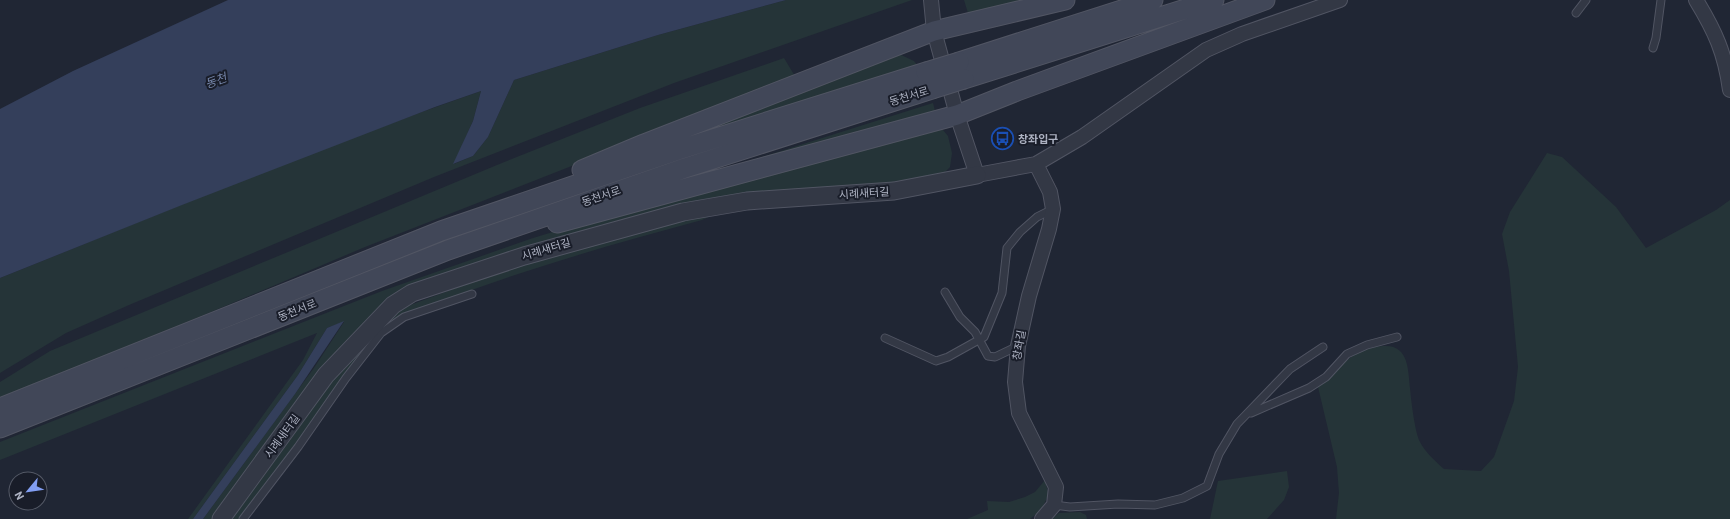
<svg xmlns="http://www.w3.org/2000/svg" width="1730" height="519" viewBox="0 0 1730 519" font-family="Barlow,'Noto Sans KR',sans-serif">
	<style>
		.green { fill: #253438 }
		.water { fill: #343f5b }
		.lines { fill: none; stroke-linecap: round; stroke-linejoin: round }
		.service-casing { stroke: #515563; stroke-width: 9 }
		.minor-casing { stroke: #515563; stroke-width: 16 }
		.tertiary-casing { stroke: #515563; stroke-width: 19 }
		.secondary-casing { stroke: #515563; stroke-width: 21 }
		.service { stroke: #333845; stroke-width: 7 }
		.minor { stroke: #333845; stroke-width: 14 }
		.tertiary { stroke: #333845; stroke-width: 17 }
		.secondary { stroke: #414758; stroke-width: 19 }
		.secondary-bridge-casing { stroke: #515563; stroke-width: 21; stroke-linecap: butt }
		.secondary-bridge { stroke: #414758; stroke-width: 19 }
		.labels { text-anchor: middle; stroke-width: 4; stroke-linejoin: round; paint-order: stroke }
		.street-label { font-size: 11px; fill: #adb2c2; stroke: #191d29 }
		.poi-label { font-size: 11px; font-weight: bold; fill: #adb2c2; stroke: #191d29; text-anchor: start }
		.water-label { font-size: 12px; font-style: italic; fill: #7686aa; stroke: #191d29 }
	</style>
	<rect width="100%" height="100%" fill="#202634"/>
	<path class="green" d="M786,0H912L674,83L434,177L129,305L66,333L0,373V278C160,214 319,147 481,91L473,121L454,164L473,156L488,137L514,80L658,35Z
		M964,0H1029L968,13Z
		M901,55L914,61L918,66L676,142L702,127L892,56Z
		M784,58L796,78L365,247L204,315L0,398V382L50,351L497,165L640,108Z
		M933,103L935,111L714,172Z
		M939,129L943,130L948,136L952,153L950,167L941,176L892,184L680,205L597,226L422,281L240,480L212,519H203L314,368L344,322L327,328L298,375L193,519H188L303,360L317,333L0,460V442L382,291L530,239L572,226Z
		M1547,153L1562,157L1616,207L1646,248L1716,210L1730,200V519H1336L1339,493L1337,467L1318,387C1338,368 1354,348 1383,346C1409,344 1408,370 1410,388C1411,400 1415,433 1420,442C1425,452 1435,461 1444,469L1481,471L1494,457L1514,401L1518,367L1509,271L1502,234L1510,212Z
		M713,215L702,220C598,248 494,278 395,320L239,519H230L333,377L393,316L405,307L491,275L568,250L695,218Z
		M1287,471L1289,487L1284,500L1267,519H1210L1218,481Z
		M1045,480L1048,492L1047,498L1041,510L1030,519H967L988,510L987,501L1009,502L1025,497L1035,492Z
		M1080,512L1086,515L1087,519H1052L1059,513Z"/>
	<path class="water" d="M228,0H786L658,35L514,80L488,137L473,156L453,164L473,121L481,91L435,107L182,205L0,278V109L73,71Z
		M344,321L295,394L203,519H193L298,375L327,328Z"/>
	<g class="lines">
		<defs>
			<path id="service" d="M1576,13L1586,0
				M1653,48L1656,38L1661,0
				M945,292L960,317L975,332L988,356L995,357L1018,346
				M885,338L936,361L948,357L984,337L1002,293L1007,248L1020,232L1037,217L1053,209
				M1251,413L1309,388L1326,377L1347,354L1367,345L1397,337
				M1054,505L1070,507L1118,504L1155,505L1183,498L1207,486L1219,454L1237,424L1290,369L1323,347
				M243,519L298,447L346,378L381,333L404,317L472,294"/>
			<path id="minor" d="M931,0L934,31L957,115L977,175L1036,164L1082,137L1206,50L1242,34L1340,0
				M1696,0C1715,31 1725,53 1730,90
				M1036,164L1050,192L1053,209L1049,229L1029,296L1018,346L1015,382L1019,413L1056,487L1054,505L1042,519"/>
			<path id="tertiary" d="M221,519L326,375L393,305L412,293L524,256L683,212L747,201L894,191L977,175"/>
			<path id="secondary" d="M959,62L1153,0
				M964,79L1214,0
				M582,170L644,144L934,31L1065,0
				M557,223L957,115L1017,91L1265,0
				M0,408L441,231L678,150L926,72
				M0,428L448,250L685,168L932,89"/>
		</defs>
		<use href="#service" class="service-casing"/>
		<use href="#minor" class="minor-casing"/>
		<use href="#tertiary" class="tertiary-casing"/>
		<use href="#secondary" class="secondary-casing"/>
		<use href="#service" class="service"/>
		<use href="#minor" class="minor"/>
		<use href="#tertiary" class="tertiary"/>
		<use href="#secondary" class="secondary"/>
		<defs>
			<path id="secondary-bridge" d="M926,72L959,62
				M932,89L964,79"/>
		</defs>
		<use href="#secondary-bridge" class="secondary-bridge-casing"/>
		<use href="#secondary-bridge" class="secondary-bridge"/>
	</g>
	<defs>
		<symbol id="bus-ring" viewBox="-11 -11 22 22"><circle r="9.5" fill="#191d29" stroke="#1a4fb4" stroke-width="1.5"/><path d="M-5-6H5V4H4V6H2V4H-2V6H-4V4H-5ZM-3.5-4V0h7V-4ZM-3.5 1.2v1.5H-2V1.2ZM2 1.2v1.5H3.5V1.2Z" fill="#1a4fb4"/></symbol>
	</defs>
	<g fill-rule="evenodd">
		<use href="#bus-ring" x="990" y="126" width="25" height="25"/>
	</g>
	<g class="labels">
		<g class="street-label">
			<text transform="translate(909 96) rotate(-17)" y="4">동천서로</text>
			<text transform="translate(864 193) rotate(-4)" y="4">시례새터길</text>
			<text transform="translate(601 196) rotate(-19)" y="4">동천서로</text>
			<text transform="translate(546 249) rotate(-17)" y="4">시례새터길</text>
			<text transform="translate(297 310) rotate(-22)" y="4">동천서로</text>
			<text transform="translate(1019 345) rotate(-80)" y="4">창좌길</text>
			<text transform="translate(282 436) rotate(-54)" y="4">시례새터길</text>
		</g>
		<g class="poi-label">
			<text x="1018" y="143">창좌입구</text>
		</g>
		<g class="water-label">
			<text transform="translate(216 81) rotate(-20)" y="4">동천</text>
		</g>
	</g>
	<g transform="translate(28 491) rotate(241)"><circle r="19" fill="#191d29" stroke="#545966"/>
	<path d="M0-3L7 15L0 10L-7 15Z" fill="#829ef2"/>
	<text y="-6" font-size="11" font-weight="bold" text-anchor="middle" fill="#adb2c2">N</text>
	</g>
</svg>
